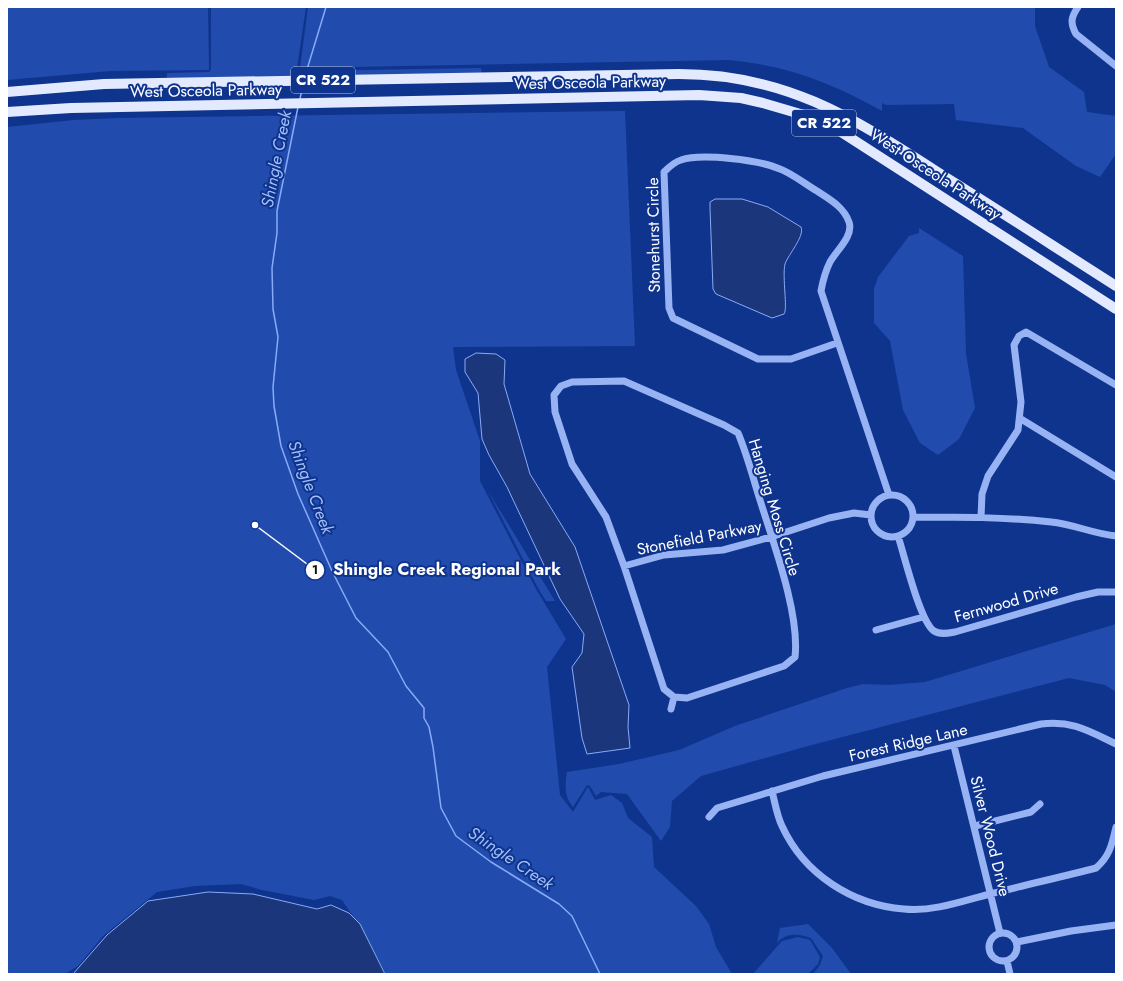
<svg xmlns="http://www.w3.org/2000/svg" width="1123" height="981" viewBox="0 0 1123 981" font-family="Jost,sans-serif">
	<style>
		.green { fill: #214cad }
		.water { fill: #1b367a; stroke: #89abf7 }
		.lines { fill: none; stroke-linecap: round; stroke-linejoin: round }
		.stream { stroke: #89abf7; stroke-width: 1.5 }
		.minor { stroke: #97b3f3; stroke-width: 7 }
		.major { stroke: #e3eaff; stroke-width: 10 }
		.labels { text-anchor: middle; stroke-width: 4; stroke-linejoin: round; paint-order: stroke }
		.shield { fill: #0f348e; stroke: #b7c2dd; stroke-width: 1 }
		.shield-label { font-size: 15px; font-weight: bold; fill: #fff }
		.street-label { font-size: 16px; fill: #fff; stroke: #0f348e }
		.water-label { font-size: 17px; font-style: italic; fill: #a3befa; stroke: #0f348e }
		.leader { fill: none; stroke: #fff; stroke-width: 1.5 }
		.callout-dot { fill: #fff; stroke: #0f348e; stroke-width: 1.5 }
		.mark-label { font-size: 12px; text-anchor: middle; font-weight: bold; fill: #111 }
		.callout-label { font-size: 17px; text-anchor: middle; font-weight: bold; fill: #fff; stroke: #0f348e; stroke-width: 4; stroke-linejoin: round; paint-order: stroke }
	</style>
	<rect width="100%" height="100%" fill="#0f348e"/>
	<path class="green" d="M7,7H208L209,70L110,71L7,80Z
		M211,7H306L297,68L299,71L481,68L482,74L167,80V73L209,72L211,70Z
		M308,7H1035V26L1049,67L1084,92L1087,112L1116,116V154L1100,177L1076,166L1023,128L956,120L954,104L886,105L882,103V111C830,82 788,66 729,60L300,68Z
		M625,111L635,346L453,347L456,370L480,441V481L536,589L566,639L547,667L560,795L573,812L588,787L595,800L611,795L622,803L628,818L652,837L654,867L696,906L709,924L716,947L732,974H386L365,934L342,900L330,896L314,900L262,890L241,884L195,886L157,892L103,936L78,966L65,974H7V127L74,120L118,118Z
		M919,228L963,256L966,354L975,408L959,439L938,455L920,443L903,410L890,341L874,323V289L878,277L909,236L919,233Z
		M488,491L555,601H546L538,588Z
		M1116,624V692L1105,685L1069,678L808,746L701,776L672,801L670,827L661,841L627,794L601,792L596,796L590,786L587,785L573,807C564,797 565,785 567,772L619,764L679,750L735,726L847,688L863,684L889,685L925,682Z
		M808,924L832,948L851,974H813L820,965L823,956L811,938C800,934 786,932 777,943L780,928Z
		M798,937L810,940L820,957L818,964L808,974H753L782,941Z"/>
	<path class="water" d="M715,199H742L768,207L801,227C805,236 788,255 785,264C782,277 788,309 784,314L772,318L716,294L713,289L710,208V202Z
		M476,353L496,354L505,360L504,384L530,474L575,547L629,705L628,727L630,748L587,754L582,738L572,667L582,653L584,634L560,599L507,487L489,455L482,439L478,393L465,372V359Z
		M208,892L253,894L317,909L331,905L349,913L360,924L385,974H73L107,935L148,901Z"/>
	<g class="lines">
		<path class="stream" d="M305,76L326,7
			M300,99L303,84
			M298,107L277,211V233L272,268L273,309L278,337L273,387L274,406L281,446L298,494L332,571L356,618L388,652L406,686L424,708V718L429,727L433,747L441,808L456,836L491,862L559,904L572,916L600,974"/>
		<path class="minor" d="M1078,7C1071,17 1070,23 1076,34L1116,66
			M837,343L791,359H758L673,318L669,308L664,172C669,167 674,162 681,160C701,153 760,160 780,169C793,174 805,184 817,191C829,199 844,207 849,222C854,236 836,251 830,262C825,272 823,280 821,291L889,495
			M624,381L724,425L738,433C747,454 753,478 760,500C773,542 800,614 795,657L784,666L687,698L674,697L664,689L624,566L606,517L572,464L555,412L554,395L561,386L572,382Z
			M1021,419L1116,477
			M871 516a21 21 0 1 1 42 0a21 21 0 1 1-42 0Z
			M913,517C959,517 1005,517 1051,522C1073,524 1094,534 1116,536
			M981,517L982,494L988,476L1018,430L1021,402L1014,345L1019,336L1026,332L1116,385
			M898,536C904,554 920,622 934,631C940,635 949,633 955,632L1076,597L1098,592H1116
			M624,566L664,555L723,550L771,537L829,518L854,513L871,515
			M876,630L923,617
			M671,709L674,697
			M954,746L1000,933
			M772,791C775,803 777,816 782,826C804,874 852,905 904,909C933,912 963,901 990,894C1025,885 1061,877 1096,868C1110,856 1112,844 1116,827
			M709,817L717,808L823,776L1041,724C1072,720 1089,731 1116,744
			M975,826L1031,812L1040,804
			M989 947a14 14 0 1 1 28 0a14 14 0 1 1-28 0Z
			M1017,942L1071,931L1116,925
			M1007,961L1010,974"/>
		<path class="major" d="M7,92L104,84L679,74C791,74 859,122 950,180C1006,215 1061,251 1116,286
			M7,112L71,108L699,95L741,98L763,103L814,118L835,128L1116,309"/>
	</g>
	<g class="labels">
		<g class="shield">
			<rect x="291" y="67" width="64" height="26" rx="3"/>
			<rect x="792" y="110" width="64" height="26" rx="3"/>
		</g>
		<g class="shield-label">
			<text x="323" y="85">CR 522</text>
			<text x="824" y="128">CR 522</text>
		</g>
		<g class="street-label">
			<text transform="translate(590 82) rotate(-1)" y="6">West Osceola Parkway</text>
			<text transform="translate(206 90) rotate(-1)" y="6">West Osceola Parkway</text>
			<text transform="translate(936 174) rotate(33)" y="6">West Osceola Parkway</text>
			<text transform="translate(653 235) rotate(-91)" y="6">Stonehurst Circle</text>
			<text transform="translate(775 507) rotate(73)" y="6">Hanging Moss Circle</text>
			<text transform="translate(699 537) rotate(-11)" y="6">Stonefield Parkway</text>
			<text transform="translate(1006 602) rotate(-16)" y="6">Fernwood Drive</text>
			<text transform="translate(908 742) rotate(-13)" y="6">Forest Ridge Lane</text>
			<text transform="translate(991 836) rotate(76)" y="6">Silver Wood Drive</text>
		</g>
		<g class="water-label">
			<text transform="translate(276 159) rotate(-79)" y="6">Shingle Creek</text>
			<text transform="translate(311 487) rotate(69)" y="6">Shingle Creek</text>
			<text transform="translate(511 858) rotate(34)" y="6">Shingle Creek</text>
		</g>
	</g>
	<path class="leader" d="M255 525L315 570"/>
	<g class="callout-dot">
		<circle cx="255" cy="525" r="4"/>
		<circle cx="315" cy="570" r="10"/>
	</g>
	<g class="mark-label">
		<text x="315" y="574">1</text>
	</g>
	<g class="callout-label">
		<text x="447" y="575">Shingle Creek Regional Park</text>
	</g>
	<rect width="1123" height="981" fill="none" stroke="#ffffff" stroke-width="16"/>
</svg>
